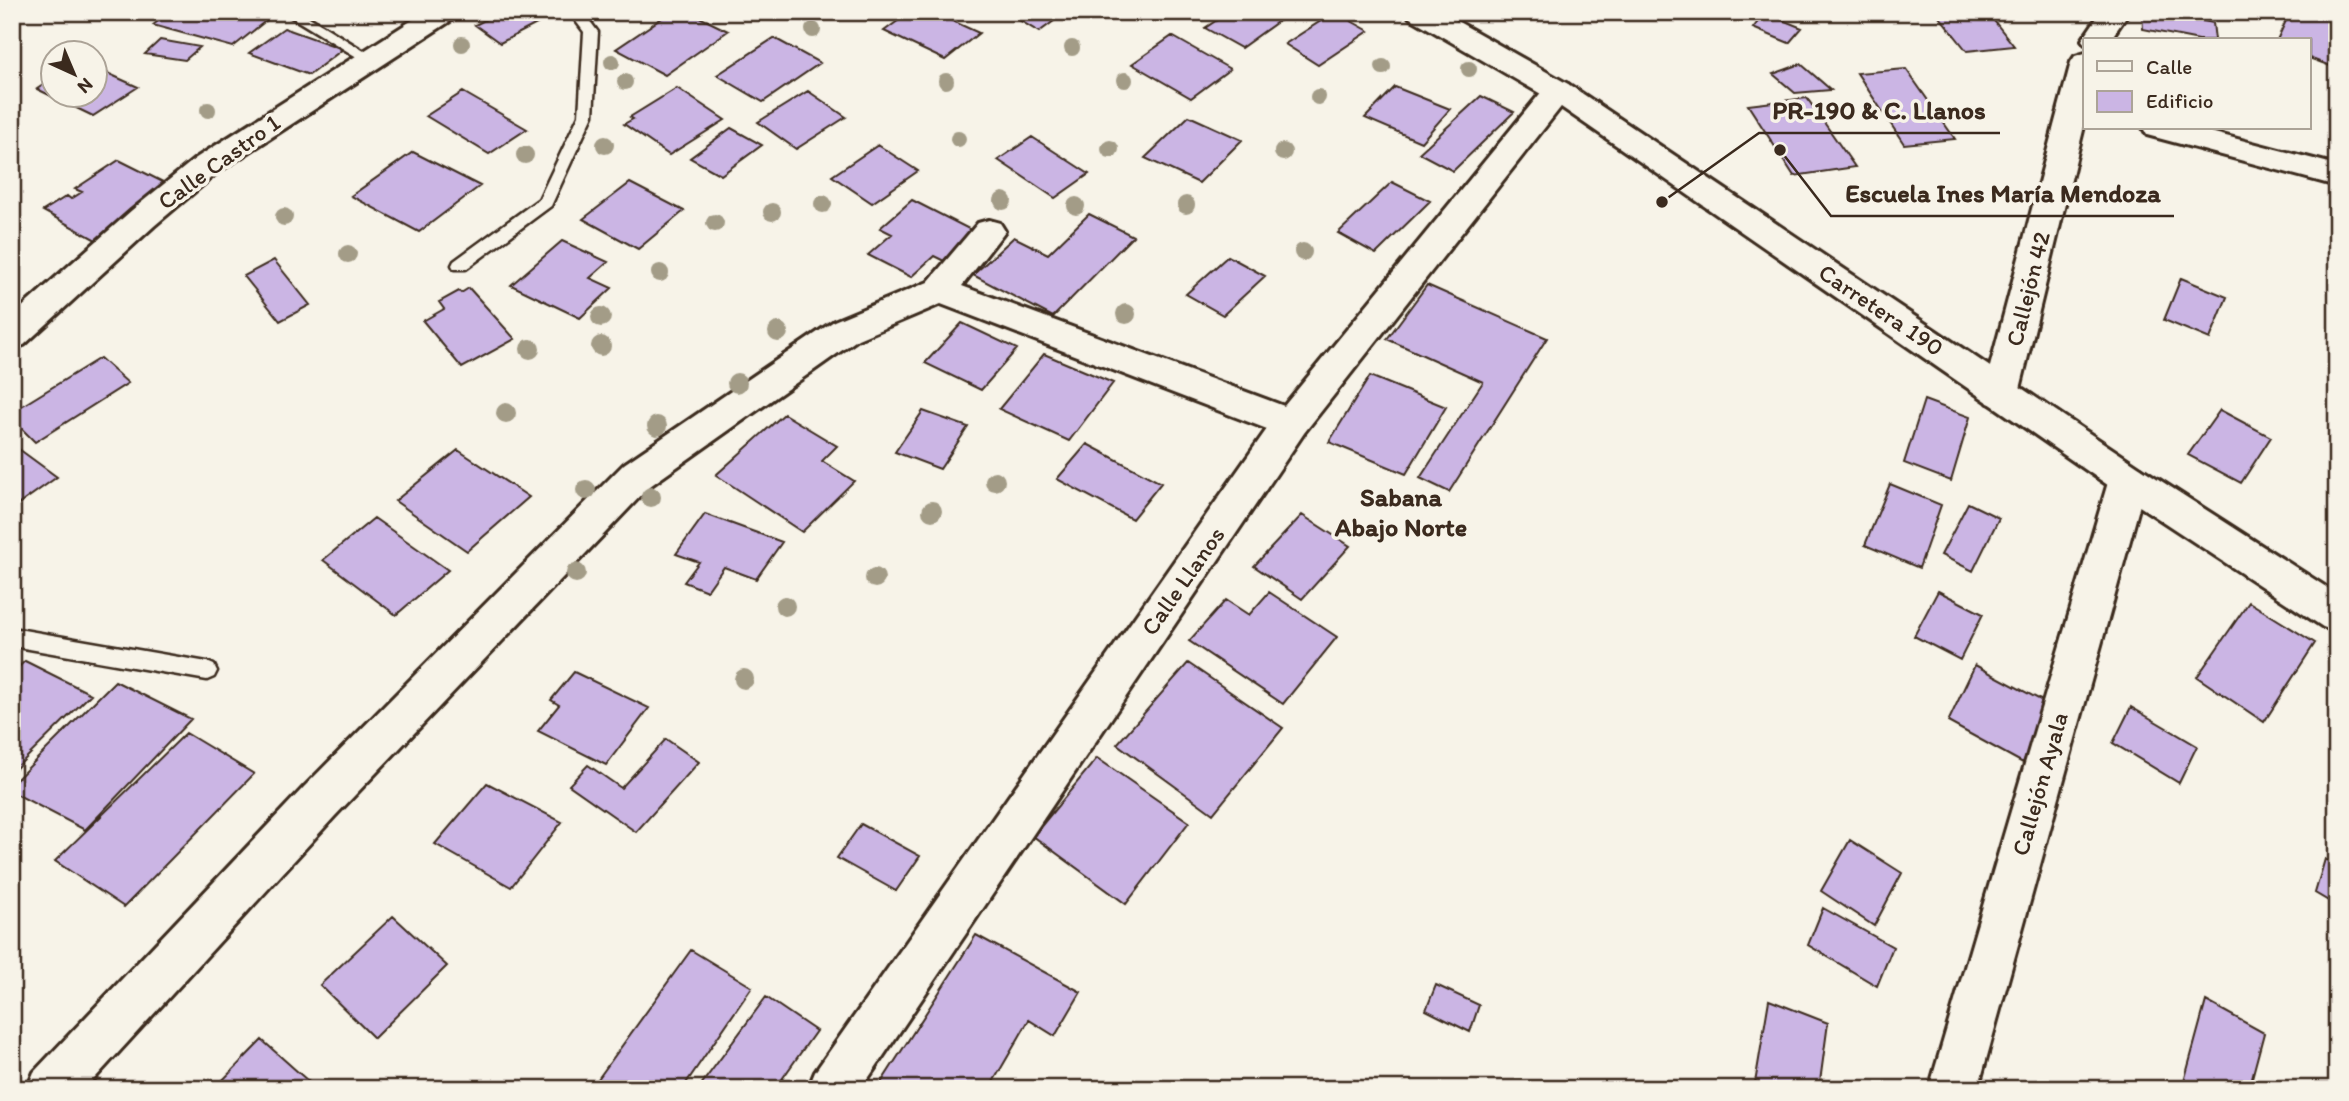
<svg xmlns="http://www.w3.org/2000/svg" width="2349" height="1101" viewBox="0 0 2349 1101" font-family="Itim,sans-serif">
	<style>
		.building { fill: #cbb5e4; stroke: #3b2a1e; stroke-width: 2 }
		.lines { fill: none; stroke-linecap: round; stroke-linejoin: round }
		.service-casing { stroke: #3b2a1e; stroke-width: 5 }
		.minor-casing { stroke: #3b2a1e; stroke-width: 6 }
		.tertiary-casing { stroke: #3b2a1e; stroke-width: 6 }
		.service { fill: #f7f3e8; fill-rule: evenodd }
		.minor { fill: #f7f3e8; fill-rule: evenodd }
		.tertiary { fill: #f7f3e8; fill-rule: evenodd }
		.tree { fill: #a39c87 }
		.labels { text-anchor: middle; stroke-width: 7; stroke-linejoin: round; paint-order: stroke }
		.street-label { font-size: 24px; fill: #3b2a1e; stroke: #f7f3e8 }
		.neighbourhood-label { font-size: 26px; font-weight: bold; fill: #3b2a1e; stroke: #f7f3e8 }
		.leader { fill: none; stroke: #3b2a1e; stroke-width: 2.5 }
		.callout-dot { fill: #3b2a1e; stroke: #f7f3e8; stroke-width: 2.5 }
		.callout-label { font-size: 26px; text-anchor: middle; font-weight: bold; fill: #3b2a1e; stroke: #f7f3e8; stroke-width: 7; stroke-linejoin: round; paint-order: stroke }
	</style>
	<rect width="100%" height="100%" fill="#f7f3e8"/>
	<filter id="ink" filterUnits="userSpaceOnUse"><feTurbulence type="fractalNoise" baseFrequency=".0143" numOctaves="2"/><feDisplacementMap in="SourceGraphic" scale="14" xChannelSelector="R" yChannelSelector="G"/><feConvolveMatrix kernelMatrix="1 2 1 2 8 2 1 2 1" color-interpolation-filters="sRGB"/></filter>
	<g filter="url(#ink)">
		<path class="building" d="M170,12H261L273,15L233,47L153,25Z
			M500,12H557L558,13L500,43L475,25Z
			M671,12H689L728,31L665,75L616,49Z
			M910,12H933L979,33L945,60L884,31Z
			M1006,12H1066L1039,32Z
			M1229,12H1282L1287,15L1241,48L1205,28Z
			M1335,12L1369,31L1318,65L1285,44Z
			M1936,12H1987L2014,46L1967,51Z
			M2142,12H2161L2213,23L2215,40H2199L2143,29Z
			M2290,12H2337V58L2333,67L2309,58V40H2277Z
			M1765,13L1802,28L1789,43L1753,28Z
			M284,28L343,49L309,75L249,53Z
			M1172,36L1230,69L1191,98L1132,64Z
			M774,38L820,63L763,102L717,75Z
			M160,40L200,47L185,60L145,54Z
			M1801,64L1831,90L1795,93L1773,74Z
			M94,67L138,87L93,116L37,89L52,79V94H94Z
			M1906,69L1955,139L1904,144L1857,73Z
			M1395,87L1450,109L1421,142L1365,118Z
			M677,88L725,120L669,155L624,124L633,119L630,117Z
			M808,91L846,117L796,149L758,122Z
			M463,92L527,129L489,154L426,116Z
			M1481,96L1514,112L1453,171L1419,153Z
			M1807,98L1855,167L1794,176L1748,105Z
			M1189,116L1242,140L1199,183L1145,158Z
			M731,128L762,145L721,175L690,158Z
			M1032,137L1089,174L1055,198L998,160Z
			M878,145L918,171L872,203L832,176Z
			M413,152L480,186L419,232L351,196Z
			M119,160L171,186L105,245L43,211L67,196L71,199L82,192L75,189Z
			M1392,182L1430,201L1376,254L1338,233Z
			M630,183L684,211L638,249L583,219Z
			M912,200L975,232L944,261L934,256L911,277L868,255L892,234L880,228Z
			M1089,214L1133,236L1053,317L973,275L1014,237L1048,254Z
			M562,241L608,262L590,278L612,288L580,318L511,285Z
			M1228,256L1265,276L1223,315L1186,294Z
			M274,260L310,305L280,321L244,276Z
			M2181,278L2227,297L2210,339L2164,320Z
			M1427,285L1547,338L1449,492L1420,478L1483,382L1387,339Z
			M469,288L515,339L462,368L423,321L444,309L439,302L459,291L461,293Z
			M962,323L1017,349L981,390L925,363Z
			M1044,354L1113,383L1069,441L999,409Z
			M100,358L128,383L35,442L12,419V412Z
			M1370,376L1446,407L1406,474L1329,442Z
			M1924,400L1970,417L1951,481L1904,463Z
			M2220,410L2271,437L2241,483L2188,455Z
			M923,411L968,427L940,469L895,452Z
			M784,414L837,446L822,461L854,481L802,532L716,475Z
			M12,444L57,477L12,509Z
			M1087,444L1161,483L1132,519L1057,479Z
			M458,450L529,497L467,551L395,501Z
			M1890,484L1941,505L1919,568L1865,545Z
			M1968,503L1999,518L1973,571L1941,555Z
			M705,514L782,542L756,579L724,567L707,591L684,582L699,562L676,554Z
			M1302,515L1350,546L1302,599L1254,566Z
			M374,518L448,570L396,615L323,560Z
			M1938,591L1983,614L1960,660L1914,636Z
			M1269,592L1337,637L1283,704L1189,641L1226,600L1249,615Z
			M2249,602L2315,643L2264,722L2197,677Z
			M25,661L91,694L12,772V673Z
			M1188,663L1283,728L1213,814L1117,744Z
			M1975,665L2048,704L2023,763L1948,722Z
			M574,672L649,708L606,765L538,731L559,705L551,700Z
			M115,681L191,719L85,830L12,792V784Z
			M2131,707L2197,746L2179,783L2113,743Z
			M186,733L254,774L124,907L55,861Z
			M666,739L699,762L636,832L569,785L588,765L621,788Z
			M1097,758L1189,822L1126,904L1033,836Z
			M487,783L562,822L511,887L435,844Z
			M861,824L920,856L896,891L837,858Z
			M1850,840L1902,873L1874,926L1821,891Z
			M2325,859L2337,865V906L2315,893Z
			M1823,908L1893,947L1877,986L1808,945Z
			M393,916L447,966L374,1038L320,985Z
			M976,935L1081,992L1055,1036L1029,1020L989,1089H877Z
			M691,950L752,987L682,1089H597L593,1086Z
			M1436,985L1479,1005L1470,1032L1426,1010Z
			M766,997L816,1031L775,1089H698Z
			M1769,1000L1828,1023L1819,1089H1754Z
			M2206,1001L2264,1033L2249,1089H2182Z
			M262,1040L317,1089H214Z"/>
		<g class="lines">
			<defs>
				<path id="service" d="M283,12H301L377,59L370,64L365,62Z
					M569,12H583L598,32L593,115L551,206L466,269H454L452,265L454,261L539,199L579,115L584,32Z
					M12,628L207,662L214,665L217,671L214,677L207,680L12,646Z"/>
				<path id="minor" d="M425,12H459L455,18L218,172L154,226L24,345L12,349V316L132,210L196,158Z
					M2101,12H2129L2110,40H2085V44L2082,40Z
					M2085,53V122L2019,393L2014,403L2001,407L1988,403L1983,393L2071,62L2075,56Z
					M1558,82L1568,84L1573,91L1568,98L1304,433L861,1089H808L815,1072L1267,429L941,304L858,339L650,486L334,817L85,1089H27L34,1072L304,787L624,464L834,321L928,282L978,223L989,220L1000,223L1005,231L962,286L1284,406L1548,84Z
					M2143,128H2195L2337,165V186L2147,135Z
					M2128,464L2141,468L2147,479L1978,1089H1929L2109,479L2115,468Z"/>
				<path id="tertiary" d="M1406,12H1441L1568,84L2141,468L2337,594V632L2323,627L2115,490L1548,98L1410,18Z"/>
			</defs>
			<use href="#service" class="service-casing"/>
			<use href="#minor" class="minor-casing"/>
			<use href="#tertiary" class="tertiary-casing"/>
			<use href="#service" class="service"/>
			<use href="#minor" class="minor"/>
			<use href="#tertiary" class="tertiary"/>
		</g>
		<g class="tree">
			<circle cx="813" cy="30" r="8"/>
			<circle cx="462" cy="44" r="8"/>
			<circle cx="1072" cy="48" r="8"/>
			<circle cx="612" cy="62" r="8"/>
			<circle cx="1383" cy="67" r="8"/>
			<circle cx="1469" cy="69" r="8"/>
			<circle cx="1125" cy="80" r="8"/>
			<circle cx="946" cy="81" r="8"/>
			<circle cx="625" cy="82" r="8"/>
			<circle cx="1318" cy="97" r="8"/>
			<circle cx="208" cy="110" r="8"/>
			<circle cx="958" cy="139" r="8"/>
			<circle cx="605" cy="145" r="9"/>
			<circle cx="1110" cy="149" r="9"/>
			<circle cx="1283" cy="152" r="9"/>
			<circle cx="525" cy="155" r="9"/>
			<circle cx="1003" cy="201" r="9"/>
			<circle cx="823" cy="204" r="9"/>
			<circle cx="1186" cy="205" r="9"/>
			<circle cx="1076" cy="206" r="9"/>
			<circle cx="772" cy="212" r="9"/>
			<circle cx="284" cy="217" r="9"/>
			<circle cx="715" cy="223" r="9"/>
			<circle cx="1303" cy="252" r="9"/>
			<circle cx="348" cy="254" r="9"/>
			<circle cx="660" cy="273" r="9"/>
			<circle cx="1126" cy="314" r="10"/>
			<circle cx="601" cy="317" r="10"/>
			<circle cx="778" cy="332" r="10"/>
			<circle cx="601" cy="346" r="10"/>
			<circle cx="530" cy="349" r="10"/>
			<circle cx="737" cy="383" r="10"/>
			<circle cx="506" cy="413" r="10"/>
			<circle cx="657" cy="426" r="10"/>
			<circle cx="995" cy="481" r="10"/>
			<circle cx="586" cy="490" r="10"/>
			<circle cx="651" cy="497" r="10"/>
			<circle cx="932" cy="511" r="10"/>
			<circle cx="576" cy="573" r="10"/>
			<circle cx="875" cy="578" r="10"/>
			<circle cx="785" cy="606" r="10"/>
			<circle cx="744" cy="679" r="10"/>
		</g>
	</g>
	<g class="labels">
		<g class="street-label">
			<text transform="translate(219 162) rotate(-36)" y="8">Calle Castro 1</text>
			<text transform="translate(2028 289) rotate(-76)" y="8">Callejón 42</text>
			<text transform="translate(1881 310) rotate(34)" y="8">Carretera 190</text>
			<text transform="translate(1183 581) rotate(-55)" y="8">Calle Llanos</text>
			<text transform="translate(2040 784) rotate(-74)" y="8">Callejón Ayala</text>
		</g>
		<g class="neighbourhood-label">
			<text x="1401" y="506">Sabana<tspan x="1401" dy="30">Abajo Norte</tspan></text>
		</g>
	</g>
	<path class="leader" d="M1662 202L1759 133H2000M1780 150L1831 216H2174"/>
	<g class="callout-dot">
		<circle cx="1662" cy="202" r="7"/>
		<circle cx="1780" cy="150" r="7"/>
	</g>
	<g class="callout-label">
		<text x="1879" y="119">PR-190 &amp; C. Llanos</text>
		<text x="2003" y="202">Escuela Ines María Mendoza</text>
	</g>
	<rect width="2349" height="1101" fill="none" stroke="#f7f3e8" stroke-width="42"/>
	<rect x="21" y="21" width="2307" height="1059" fill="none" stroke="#3b2a1e" stroke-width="2.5" filter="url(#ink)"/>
	<rect x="2083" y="38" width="228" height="91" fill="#f7f3e8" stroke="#aca397" stroke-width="2"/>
	<rect x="2097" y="61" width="35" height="10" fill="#f7f3e8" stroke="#aca397" stroke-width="2"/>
	<text x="2146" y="74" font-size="21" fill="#3b2a1e">Calle</text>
	<rect x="2097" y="91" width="35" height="21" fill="#cbb5e4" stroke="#aca397" stroke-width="2"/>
	<text x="2146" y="108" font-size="21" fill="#3b2a1e">Edificio</text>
	<g transform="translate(74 74) rotate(136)"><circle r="33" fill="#f7f3e8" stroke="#aca397" stroke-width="2"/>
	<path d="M0-5L12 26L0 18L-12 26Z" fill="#3b2a1e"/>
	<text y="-10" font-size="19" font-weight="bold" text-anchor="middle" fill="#3b2a1e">N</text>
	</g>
</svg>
